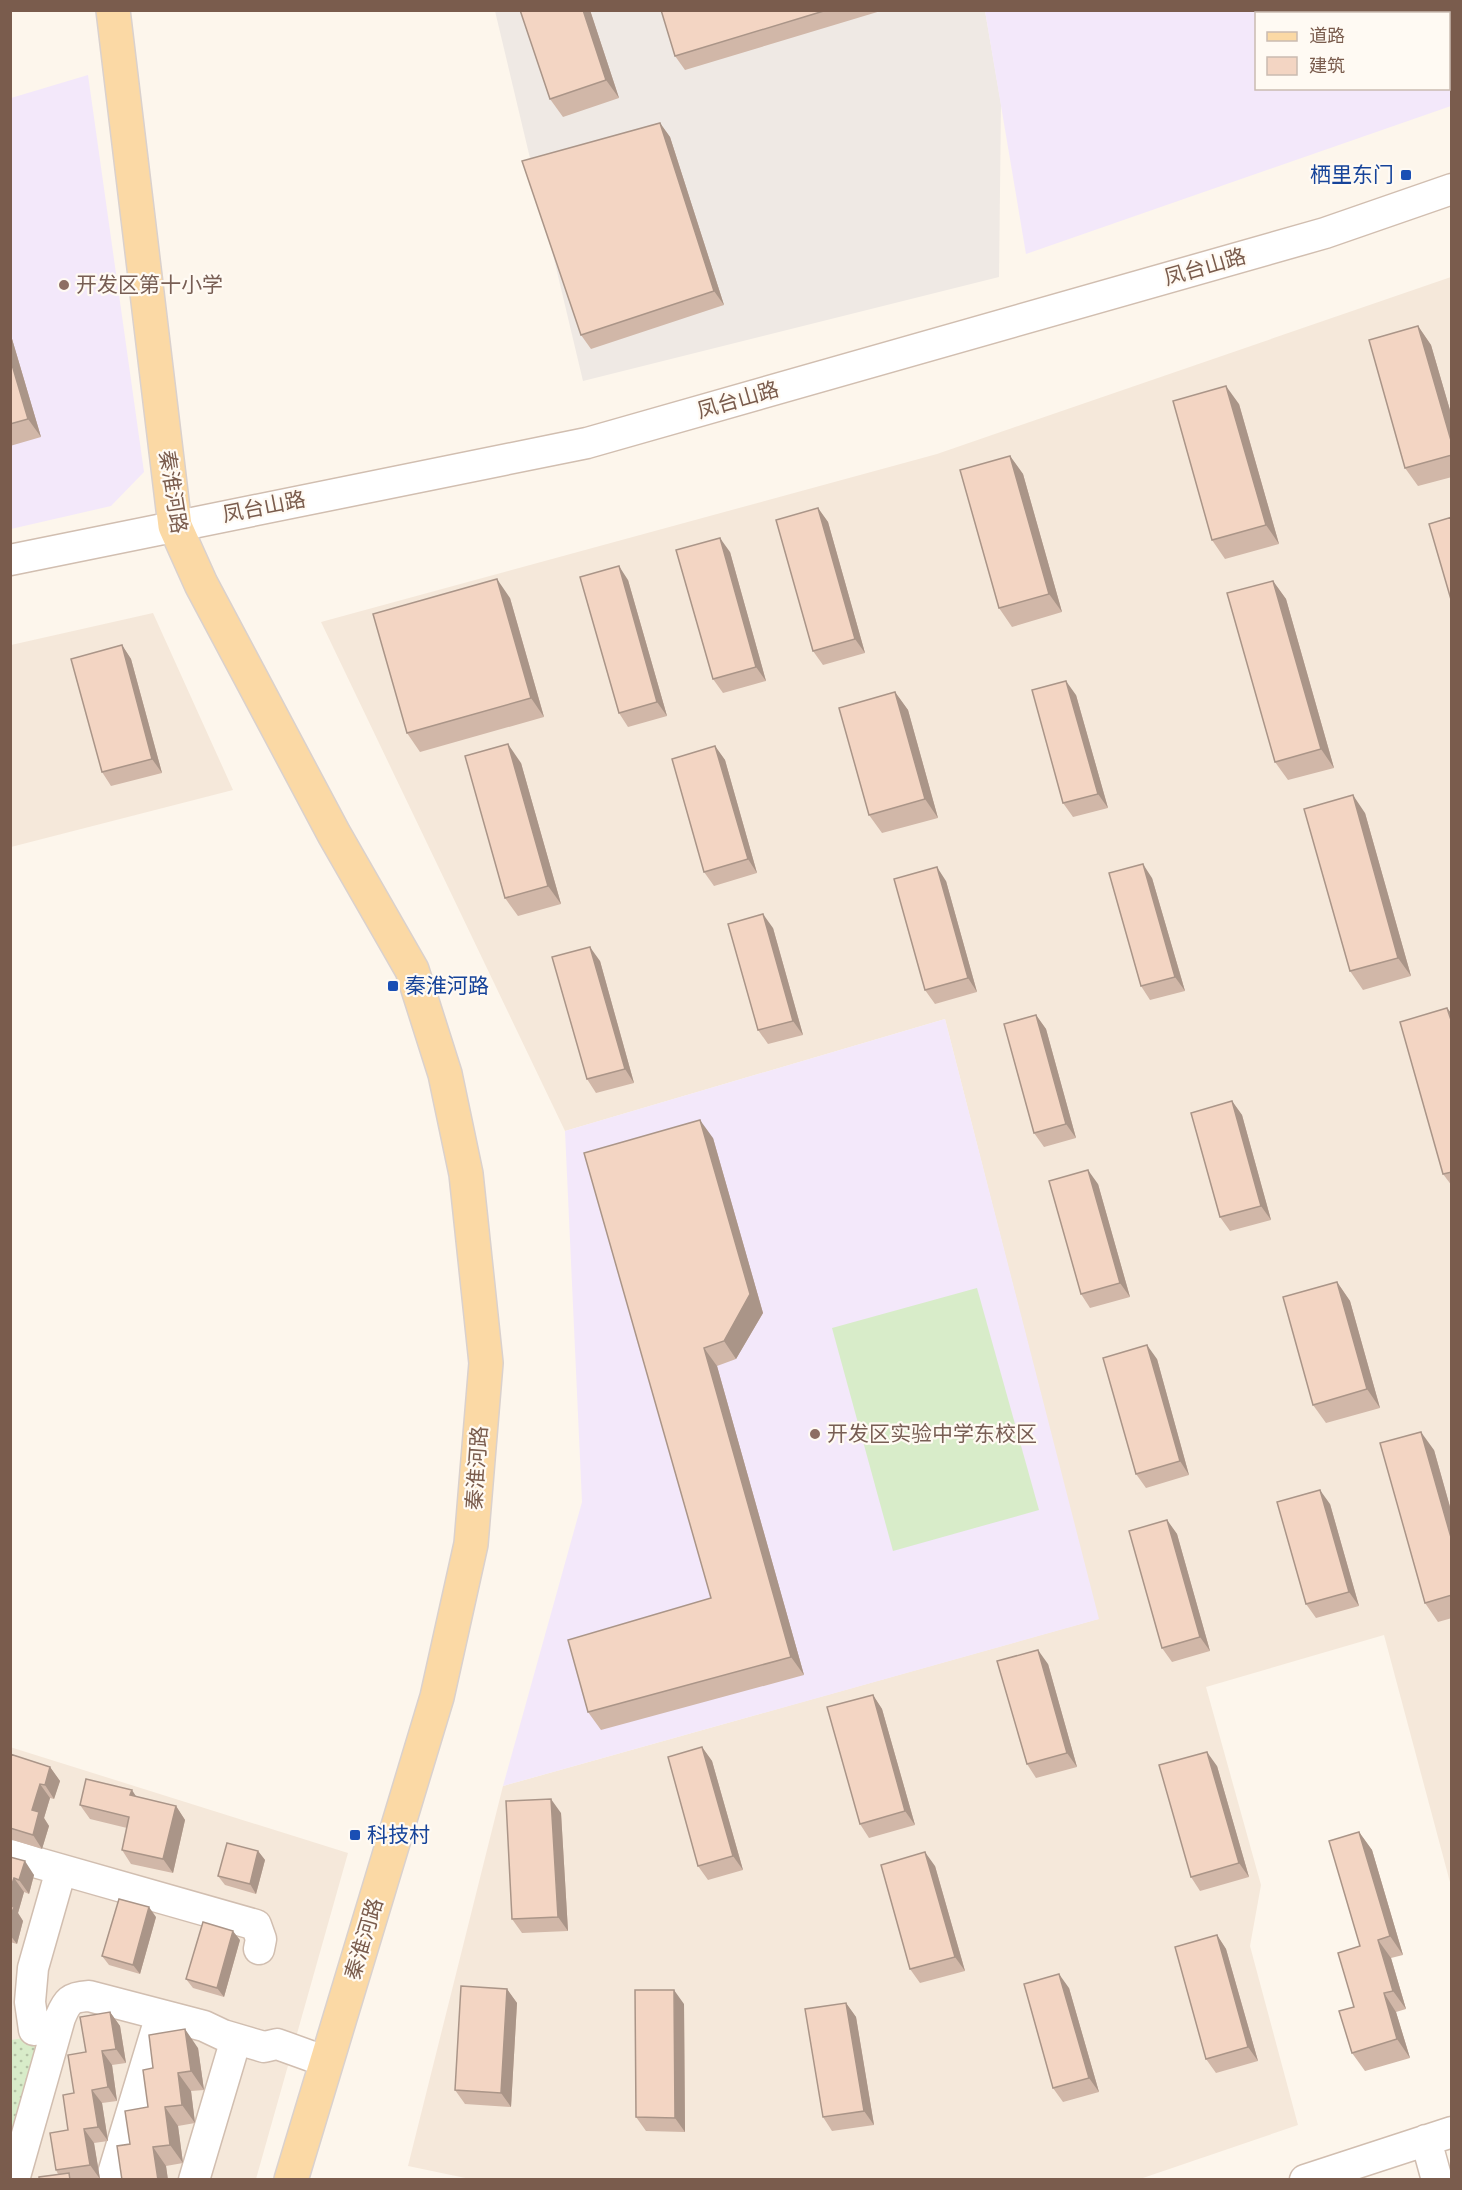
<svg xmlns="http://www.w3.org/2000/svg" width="1462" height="2190" viewBox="0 0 1462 2190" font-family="Figtree,'Noto Sans SC',sans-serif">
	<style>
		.residential { fill: #f5e8da }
		.industrial { fill: #efe9e4 }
		.education { fill: #f3e8fa; fill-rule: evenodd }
		.grass { fill: #d8ecc9 }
		.park { fill: url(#park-dots) }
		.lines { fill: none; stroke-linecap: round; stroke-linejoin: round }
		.minor-casing { stroke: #d1beb0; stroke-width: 33 }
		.major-casing { stroke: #dad1cd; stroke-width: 36 }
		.minor { stroke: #fff; stroke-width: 30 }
		.major { stroke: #fbd9a5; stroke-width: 33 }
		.wall { fill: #d1b7a8 }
		.shaded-wall { fill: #aa9588 }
		.building { fill: #f3d5c3; stroke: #aa9588; stroke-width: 1.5 }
		.transit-dot { fill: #1a4fb4; stroke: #fffaf3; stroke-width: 2 }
		.education-dot { fill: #8d6e63; stroke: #fffaf3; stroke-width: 2 }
		.labels { text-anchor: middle; stroke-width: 4.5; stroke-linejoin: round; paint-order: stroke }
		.transit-label { font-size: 21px; fill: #164399; stroke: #fffaf3; text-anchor: start }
		.street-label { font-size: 21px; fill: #7a5c4d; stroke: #fffaf3 }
		.education-label { font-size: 21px; fill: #785e54; stroke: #fffaf3; text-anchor: start }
	</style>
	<defs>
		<pattern id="park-dots" width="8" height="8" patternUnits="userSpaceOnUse" patternTransform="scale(1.5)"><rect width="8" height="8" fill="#d8ecc9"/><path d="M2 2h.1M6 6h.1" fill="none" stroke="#b4c2a5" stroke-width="1.8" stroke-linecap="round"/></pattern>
	</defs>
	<rect width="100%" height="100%" fill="#fdf6ec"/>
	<path class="residential" d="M1451,277V1886L1384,1635L1206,1687L1261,1885L1250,1946L1298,2125L1137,2180H475L408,2166L503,1786L1098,1619L945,1019L565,1131L321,622L937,454Z
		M153,613L233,790L11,847V645Z
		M10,1747L348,1853L256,2179H11Z"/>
	<path class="industrial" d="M495,11H985L1001,104L999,277L583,381Z"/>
	<path class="education" d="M985,11H1451V106L1026,254ZM1256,14H1448V88H1256Z
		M88,75L144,472L111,506L11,529V98Z
		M945,1019L1099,1619L503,1786L582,1502L565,1131Z"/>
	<path class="grass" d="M977,1288L1039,1510L893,1551L832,1328Z"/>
	<path class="park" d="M30,2037L43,2042L11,2166V2040Z"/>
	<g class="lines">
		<defs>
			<path id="minor" d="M10,560L587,443L1325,233L1452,189
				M10,1855L256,1925L261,1939L259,1949
				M34,2030L30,2002L33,1968L61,1870
				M1426,2140L1437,2180
				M14,2180L60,2018C67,2001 70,1997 89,1996L204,2026L223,2035L264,2047L277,2044L327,2062
				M111,2180L161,2015
				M194,2180L236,2039
				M1305,2180L1452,2132"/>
			<path id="major" d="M113,10L175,526L201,584L334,834L412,970L445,1074L466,1174L486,1363L471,1544L437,1697L291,2180"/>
		</defs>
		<use href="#minor" class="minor-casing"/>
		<use href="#major" class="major-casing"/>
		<use href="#minor" class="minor"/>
		<use href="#major" class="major"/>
	</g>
	<path class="wall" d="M520,10H590L619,98L563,117L550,99Z
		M661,10H884L685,70L675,56Z
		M660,123L670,137L724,305L591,349L581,335Z
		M1418,326L1431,345L1452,417V477L1418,486L1405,468Z
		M10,332L41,437L10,446Z
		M1239,404L1279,544L1225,559L1212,540Z
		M1010,456L1023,474L1062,612L1012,627L999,608Z
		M818,508L828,522L865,653L823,665L813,651Z
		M730,552L766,681L723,693L713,679Z
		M628,580L667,716L628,727L619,713Z
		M1273,581L1286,599L1334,768L1288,780L1275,762Z
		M510,598L544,717L420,752L407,733Z
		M122,645L131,659L162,773L111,786L102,772Z
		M895,692L908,710L938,818L882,833L869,815Z
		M1076,695L1108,808L1073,817L1063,803Z
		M715,746L725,760L757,873L714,886L704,872Z
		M521,763L561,904L518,916L505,898Z
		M1365,813L1411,976L1363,990L1350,971Z
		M1152,878L1185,991L1150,1000L1141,986Z
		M946,881L977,992L935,1004L925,990Z
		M773,928L803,1035L768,1044L758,1030Z
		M600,961L634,1083L596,1093L587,1079Z
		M1447,1008L1452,1014V1186L1443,1174Z
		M1036,1015L1046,1029L1076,1138L1044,1147L1034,1133Z
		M1232,1101L1242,1115L1271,1220L1230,1231L1220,1217Z
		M713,1138L763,1313L736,1359L717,1366L804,1675L601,1730L588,1712L711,1598L584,1153Z
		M1098,1184L1130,1297L1090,1308L1081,1294Z
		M1337,1282L1350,1301L1380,1408L1326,1423L1313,1405Z
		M1157,1359L1189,1475L1146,1488L1136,1474Z
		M1434,1450L1452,1514V1618L1438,1622L1425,1603Z
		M1330,1504L1359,1606L1316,1618L1306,1604Z
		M1167,1520L1177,1534L1210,1651L1172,1662L1162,1648Z
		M1048,1664L1077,1767L1036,1778L1027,1764Z
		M873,1695L882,1709L915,1825L869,1838L860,1824Z
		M702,1747L712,1761L743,1870L708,1880L698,1866Z
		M10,1754L50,1767L60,1781L54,1799L50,1798L44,1818L49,1826L42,1849L10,1839Z
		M1217,1766L1249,1877L1200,1891L1191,1877Z
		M136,1797L176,1806L185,1820L173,1873L131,1864L122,1850L127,1828L90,1819L80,1805Z
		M561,1813L568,1931L522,1933L512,1919Z
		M1359,1832L1372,1850L1403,1955L1391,1958L1406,2009L1396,2012L1410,2058L1365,2071L1352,2053L1354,2007L1360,1946Z
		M258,1851L265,1860L256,1894L225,1885L218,1876Z
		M10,1857L34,1875L29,1894L24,1892L18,1913L23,1921L17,1944L10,1942Z
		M935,1866L965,1971L920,1983L910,1969Z
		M156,1917L140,1974L109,1965L102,1956Z
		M1217,1935L1226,1949L1258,2061L1216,2073L1206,2059Z
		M240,1940L224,1997L193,1988L186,1979Z
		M1069,1988L1099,2092L1063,2102L1053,2088Z
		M507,1989L517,2003L511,2107L465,2104L455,2090Z
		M846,2003L856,2017L874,2125L832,2131L823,2117Z
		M684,2004L685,2132L646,2131L636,2117Z
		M110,2012L120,2026L126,2063L112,2065L117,2101L102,2103L108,2141L94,2143L100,2179L39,2180L58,2174L56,2170L68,2130L74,2093L86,2052Z
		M198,2048L204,2090L191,2091L195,2123L178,2126L183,2163L166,2166L168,2180H122L130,2144L148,2107L153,2068Z"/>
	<path class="shaded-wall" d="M583,10H590L619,98L606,80Z
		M660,123L670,137L724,305L714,291Z
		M1418,326L1431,345L1452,417V444Z
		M10,332L41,437L28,419L10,358Z
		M1226,386L1239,404L1279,544L1266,525Z
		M1010,456L1023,474L1062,612L1049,594Z
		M818,508L828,522L865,653L855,639Z
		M720,538L730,552L766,681L756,667Z
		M619,566L628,580L667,716L657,702Z
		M497,579L510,598L544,717L531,698Z
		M1273,581L1286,599L1334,768L1321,749Z
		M122,645L131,659L162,773L152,759Z
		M1066,681L1076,695L1108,808L1098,794Z
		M895,692L908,710L938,818L925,799Z
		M508,744L521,763L561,904L548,886Z
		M715,746L725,760L757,873L748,859Z
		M1353,795L1365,813L1411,976L1398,958Z
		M1143,864L1152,878L1185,991L1175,977Z
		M937,867L946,881L977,992L968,978Z
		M763,914L773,928L803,1035L793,1021Z
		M590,947L600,961L634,1083L625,1069Z
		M1447,1008L1452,1014V1023Z
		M1036,1015L1046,1029L1076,1138L1066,1124Z
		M1232,1101L1242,1115L1271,1220L1261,1206Z
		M700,1120L713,1138L763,1313L736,1359L724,1341Z
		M1088,1170L1098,1184L1130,1297L1120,1283Z
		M1337,1282L1350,1301L1380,1408L1367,1389Z
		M1147,1345L1157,1359L1189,1475L1180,1461Z
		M704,1348L717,1366L804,1675L791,1657Z
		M1421,1432L1434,1450L1452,1514V1541Z
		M1320,1490L1330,1504L1359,1606L1349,1592Z
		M1167,1520L1177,1534L1210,1651L1200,1637Z
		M1038,1650L1048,1664L1077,1767L1067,1753Z
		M873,1695L882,1709L915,1825L905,1811Z
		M702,1747L712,1761L743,1870L733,1856Z
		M1207,1752L1217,1766L1249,1877L1239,1863Z
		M50,1767L60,1781L54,1799L45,1785Z
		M40,1784L50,1798L44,1818L49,1826L42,1849L33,1835L32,1810Z
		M132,1790L141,1804L130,1795Z
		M551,1799L561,1813L568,1931L558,1917Z
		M176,1806L185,1820L173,1873L163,1859Z
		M1359,1832L1372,1850L1403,1955L1390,1936Z
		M258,1851L265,1860L256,1894L250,1884Z
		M925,1852L935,1866L965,1971L955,1957Z
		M25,1861L34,1875L29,1894L19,1880Z
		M14,1878L24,1892L18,1913L23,1921L17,1944L10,1935V1890Z
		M149,1907L156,1917L140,1974L133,1965Z
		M233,1931L240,1940L224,1997L217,1988Z
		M1217,1935L1226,1949L1258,2061L1248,2047Z
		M1378,1940L1391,1958L1406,2009L1393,1991Z
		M1059,1974L1069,1988L1099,2092L1089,2078Z
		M507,1989L517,2003L511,2107L501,2093Z
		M674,1990L684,2004L685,2132L675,2118Z
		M1384,1993L1396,2012L1410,2058L1397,2039Z
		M846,2003L856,2017L874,2125L864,2111Z
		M110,2012L120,2026L126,2063L116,2049Z
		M185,2029L198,2048L204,2090L191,2071Z
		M102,2051L112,2065L117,2101L108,2087Z
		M178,2073L191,2091L195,2123L182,2105Z
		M92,2090L102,2103L108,2141L98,2127Z
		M165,2107L178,2126L183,2163L170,2145Z
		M84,2129L94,2143L100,2179L90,2165Z
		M153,2147L166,2166L168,2180H158Z"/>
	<path class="building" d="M520,10H583L606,80L550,99Z
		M661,10H827L675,56Z
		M660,123L714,291L581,335L522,161Z
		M1418,326L1452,444V455L1405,468L1369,340Z
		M10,358L28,419L10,424Z
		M1226,386L1266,525L1212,540L1173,401Z
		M1010,456L1049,594L999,608L960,470Z
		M818,508L855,639L813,651L776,520Z
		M1452,517V603L1429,524Z
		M720,538L756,667L713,679L676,550Z
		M619,566L657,702L619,713L580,577Z
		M497,579L531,698L407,733L373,614Z
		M1273,581L1321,749L1275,762L1227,593Z
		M122,645L152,759L102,772L71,659Z
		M1066,681L1098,794L1063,803L1032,690Z
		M895,692L925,799L869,815L839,708Z
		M508,744L548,886L505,898L465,756Z
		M715,746L748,859L704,872L672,759Z
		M1353,795L1398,958L1350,971L1304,809Z
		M1143,864L1175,977L1141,986L1109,873Z
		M937,867L968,978L925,990L894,879Z
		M763,914L793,1021L758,1030L728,924Z
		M590,947L625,1069L587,1079L552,957Z
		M1447,1008L1452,1023V1172L1443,1174L1400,1022Z
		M1036,1015L1066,1124L1034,1133L1004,1024Z
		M1232,1101L1261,1206L1220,1217L1191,1113Z
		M700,1120L750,1294L724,1341L704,1348L791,1657L588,1712L568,1640L711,1598L584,1153Z
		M1088,1170L1120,1283L1081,1294L1049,1181Z
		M1337,1282L1367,1389L1313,1405L1283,1297Z
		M1147,1345L1180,1461L1136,1474L1103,1358Z
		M1421,1432L1452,1541V1595L1425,1603L1380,1443Z
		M1320,1490L1349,1592L1306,1604L1277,1502Z
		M1167,1520L1200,1637L1162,1648L1129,1531Z
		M1038,1650L1067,1753L1027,1764L997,1661Z
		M873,1695L905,1811L860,1824L827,1707Z
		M702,1747L733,1856L698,1866L668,1757Z
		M1207,1752L1239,1863L1191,1877L1159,1765Z
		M10,1754L50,1767L45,1785L40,1784L32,1810L39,1812L33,1835L10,1828Z
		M86,1779L132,1790L130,1795L176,1806L163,1859L122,1850L129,1817L80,1805Z
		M551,1799L558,1917L512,1919L506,1801Z
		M1359,1832L1390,1936L1378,1940L1393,1991L1384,1993L1397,2039L1352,2053L1339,2011L1354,2007L1338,1953L1360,1946L1329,1841Z
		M227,1843L258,1851L250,1884L218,1876Z
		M925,1852L955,1957L910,1969L881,1865Z
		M10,1857L25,1861L19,1880L14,1878L10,1890Z
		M119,1899L149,1907L133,1965L102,1956Z
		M10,1906L14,1907L10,1917Z
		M203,1922L233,1931L217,1988L186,1979Z
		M1217,1935L1248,2047L1206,2059L1175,1947Z
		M1059,1974L1089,2078L1053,2088L1024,1984Z
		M461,1986L507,1989L501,2093L455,2090Z
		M635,1990H674L675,2118L636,2117Z
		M846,2003L864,2111L823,2117L805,2009Z
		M110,2012L116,2049L102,2051L108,2087L92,2090L98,2127L84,2129L90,2165L56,2170L50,2133L68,2130L63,2095L74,2093L68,2055L86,2052L80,2017Z
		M185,2029L191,2071L178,2073L182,2105L165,2107L170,2145L153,2147L158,2180H122L117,2146L130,2144L125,2111L148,2107L143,2070L153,2068L149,2035Z
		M69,2173L70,2180H39V2177Z"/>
	<g class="transit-dot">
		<rect x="1400" y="169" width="12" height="12" rx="3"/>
		<rect x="387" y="980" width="12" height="12" rx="3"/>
		<rect x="349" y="1829" width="12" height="12" rx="3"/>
	</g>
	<g class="education-dot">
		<circle cx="64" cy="285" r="6"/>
		<circle cx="815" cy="1434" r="6"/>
	</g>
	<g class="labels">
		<g class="transit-label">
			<text x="1394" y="182" text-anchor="end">栖里东门</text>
			<text x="405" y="993">秦淮河路</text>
			<text x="367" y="1842">科技村</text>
		</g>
		<g class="street-label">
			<text transform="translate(1205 267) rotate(-16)" y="7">凤台山路</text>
			<text transform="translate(738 400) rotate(-16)" y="7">凤台山路</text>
			<text transform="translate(173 492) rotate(81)" y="7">秦淮河路</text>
			<text transform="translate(264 507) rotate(-11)" y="7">凤台山路</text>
			<text transform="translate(477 1468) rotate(-86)" y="7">秦淮河路</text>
			<text transform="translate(364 1939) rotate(-73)" y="7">秦淮河路</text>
		</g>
		<g class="education-label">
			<text x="76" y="292">开发区第十小学</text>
			<text x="827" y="1441">开发区实验中学东校区</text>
		</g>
	</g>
	<rect width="1462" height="2190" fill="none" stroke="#7a5c4d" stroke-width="24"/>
	<rect x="1255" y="12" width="195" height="78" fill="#fffaf3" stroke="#cabbb1" stroke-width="1.5"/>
	<rect x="1267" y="32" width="30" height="9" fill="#fbd9a5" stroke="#cabbb1" stroke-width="1.5"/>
	<text x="1309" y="42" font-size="18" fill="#7a5c4d">道路</text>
	<rect x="1267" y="57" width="30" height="18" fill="#f3d5c3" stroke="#cabbb1" stroke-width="1.5"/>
	<text x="1309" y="72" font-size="18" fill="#7a5c4d">建筑</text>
</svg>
